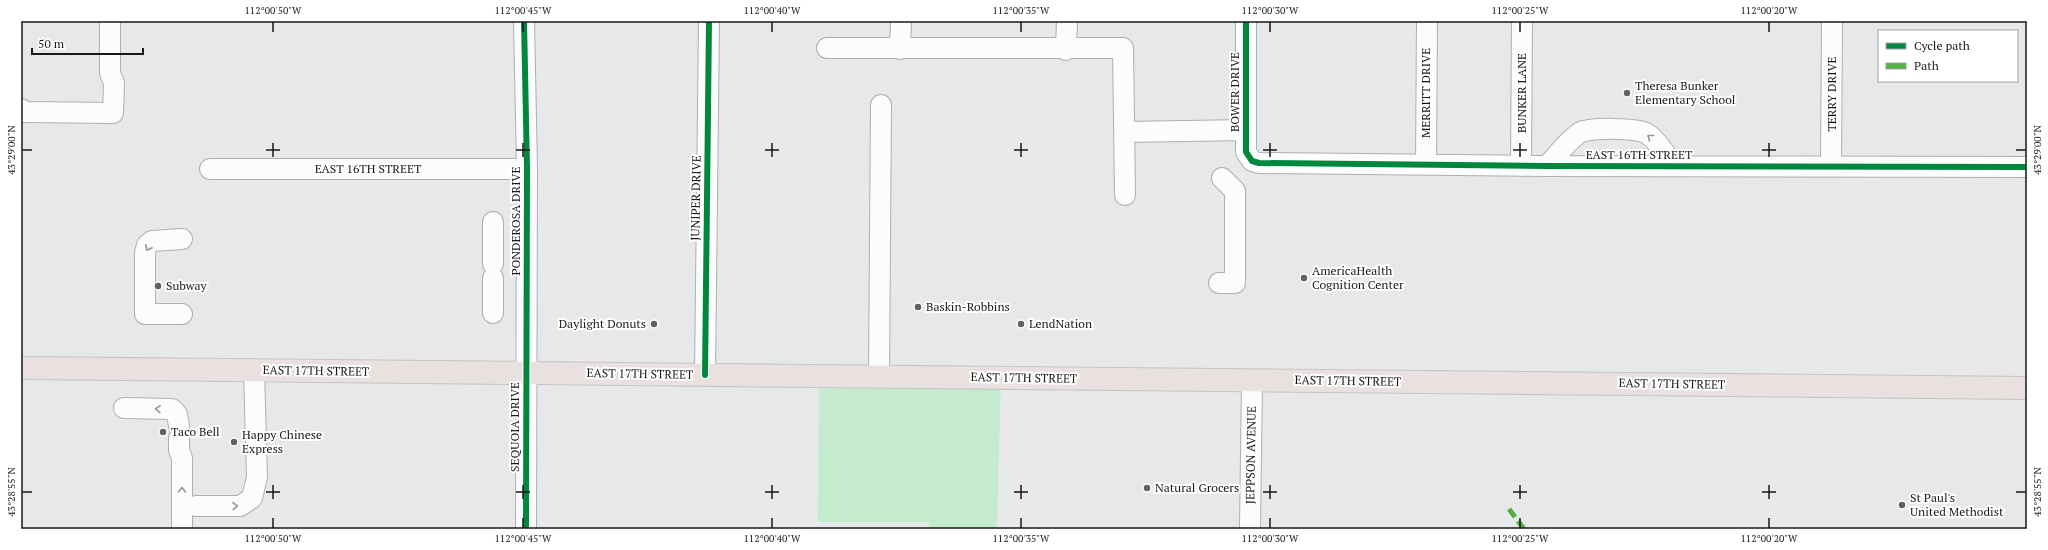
<svg xmlns="http://www.w3.org/2000/svg" width="2048" height="550" viewBox="0 0 2048 550" font-family="'PT Serif',serif">
	<style>
		.green { fill: #c4ebce }
		.lines { fill: none; stroke-linecap: round; stroke-linejoin: round }
		.minor-casing { stroke: #aeafb0; stroke-width: 22 }
		.major-casing { stroke: #c4c4c5; stroke-width: 24 }
		.minor { stroke: #fbfcfc; stroke-width: 20 }
		.major { stroke: #e8e1df; stroke-width: 22 }
		.quiet { stroke: #55b145; stroke-width: 5; stroke-dasharray: 10 5; stroke-linecap: butt }
		.cycleway-casing { stroke: #fff; stroke-width: 8 }
		.cycleway { stroke: #00873e; stroke-width: 6 }
		.oneway { stroke: #959596 }
		.ticks { fill: none; stroke: #181819; stroke-width: 1.5 }
		.poi-dot { fill: #606162; stroke: #fff; stroke-width: 1.5 }
		.labels { text-anchor: middle; stroke-width: 4; stroke-linejoin: round; paint-order: stroke }
		.poi-label { font-size: 12px; fill: #181819; stroke: #fff; text-anchor: start }
		.street-label { font-size: 12px; fill: #181819; stroke: #fff }
		.neatline { fill: none; stroke: #181819; stroke-width: 1.5 }
		.ticks-label { font-size: 10px; text-anchor: middle; fill: #181819 }
	</style>
	<rect width="100%" height="100%" fill="#e7e8ea"/>
	<path class="green" d="M819,376L1001,378L997,529H929V522H818Z"/>
	<g class="lines">
		<defs>
			<path id="minor" d="M524,21L527,169L526,529
				M1246,21V152L1252,161L1259,163L1547,166L2027,167
				M827,48H1123L1125,195
				M900,49L901,21
				M1066,50L1067,21
				M21,109L24,112L113,113L114,83L110,73V21
				M1125,132L1246,130
				M1426,165L1427,21
				M1521,166L1522,21
				M1547,166C1557,155 1567,142 1579,133C1588,127 1637,128 1646,133C1658,140 1666,156 1674,166
				M1831,166L1832,21
				M210,169H527
				M493,222V264
				M182,239L152,241L147,245L145,253V314H182
				M1219,283H1235V191L1222,178
				M493,313V278
				M705,375L709,21
				M879,376L881,105
				M124,408L172,409L177,414L179,426
				M179,438V450L182,458V529
				M196,506H240L252,498L257,477L254,370
				M1250,529L1252,380"/>
			<path id="major" d="M21,368L2027,388"/>
		</defs>
		<use href="#minor" class="minor-casing"/>
		<use href="#major" class="major-casing"/>
		<use href="#minor" class="minor"/>
		<use href="#major" class="major"/>
		<path class="quiet" d="M1509,509L1524,529"/>
		<defs>
			<path id="cycleway" d="M524,21L527,169L526,529
				M1246,21V152L1252,161L1259,163L1547,166L2027,167
				M705,375L709,21"/>
		</defs>
		<use href="#cycleway" class="cycleway-casing"/>
		<use href="#cycleway" class="cycleway"/>
	</g>
	<defs><path id="oneway-chevron" d="M-2-3.5L2.5 0L-2 3.5" fill="none" stroke-width="1.6" stroke-linecap="round" stroke-linejoin="round"/></defs>
	<g class="oneway">
		<use href="#oneway-chevron" transform="translate(1650 137) rotate(-142)"/>
		<use href="#oneway-chevron" transform="translate(148 248) rotate(116)"/>
		<use href="#oneway-chevron" transform="translate(158 409) rotate(-179)"/>
		<use href="#oneway-chevron" transform="translate(182 490) rotate(-89)"/>
		<use href="#oneway-chevron" transform="translate(235 506) rotate(-3)"/>
	</g>
	<path class="ticks" d="M273,22V32M523,22V32M772,22V32M1021,22V32M1270,22V32M1520,22V32M1769,22V32M273,143V157M523,143V157M772,143V157M1021,143V157M1270,143V157M1520,143V157M1769,143V157M22,150H32M266,150H280M516,150H530M765,150H779M1014,150H1028M1263,150H1277M1513,150H1527M1762,150H1776M2016,150H2026M273,485V499M523,485V499M772,485V499M1021,485V499M1270,485V499M1520,485V499M1769,485V499M22,492H32M266,492H280M516,492H530M765,492H779M1014,492H1028M1263,492H1277M1513,492H1527M1762,492H1776M2016,492H2026M273,518V528M523,518V528M772,518V528M1021,518V528M1270,518V528M1520,518V528M1769,518V528"/>
	<g class="poi-dot">
		<circle cx="1627" cy="93" r="4"/>
		<circle cx="1304" cy="278" r="4"/>
		<circle cx="158" cy="286" r="4"/>
		<circle cx="918" cy="307" r="4"/>
		<circle cx="654" cy="324" r="4"/>
		<circle cx="1021" cy="324" r="4"/>
		<circle cx="163" cy="432" r="4"/>
		<circle cx="234" cy="442" r="4"/>
		<circle cx="1147" cy="488" r="4"/>
		<circle cx="1902" cy="505" r="4"/>
	</g>
	<g class="labels">
		<g class="poi-label">
			<text x="1635" y="90">Theresa Bunker<tspan x="1635" dy="14">Elementary School</tspan></text>
			<text x="1312" y="275">AmericaHealth<tspan x="1312" dy="14">Cognition Center</tspan></text>
			<text x="166" y="290">Subway</text>
			<text x="926" y="311">Baskin-Robbins</text>
			<text x="646" y="328" text-anchor="end">Daylight Donuts</text>
			<text x="1029" y="328">LendNation</text>
			<text x="171" y="436">Taco Bell</text>
			<text x="242" y="439">Happy Chinese<tspan x="242" dy="14">Express</tspan></text>
			<text x="1155" y="492">Natural Grocers</text>
			<text x="1910" y="502">St Paul's<tspan x="1910" dy="14">United Methodist</tspan></text>
		</g>
		<g class="street-label">
			<text transform="translate(1235 92) rotate(-90)" y="4">BOWER DRIVE</text>
			<text transform="translate(1426 93) rotate(-90)" y="4">MERRITT DRIVE</text>
			<text transform="translate(1522 93) rotate(-90)" y="4">BUNKER LANE</text>
			<text transform="translate(1832 94) rotate(-90)" y="4">TERRY DRIVE</text>
			<text x="1639" y="159">EAST 16TH STREET</text>
			<text x="368" y="173">EAST 16TH STREET</text>
			<text transform="translate(696 198) rotate(-89)" y="4">JUNIPER DRIVE</text>
			<text transform="translate(516 221) rotate(-90)" y="4">PONDEROSA DRIVE</text>
			<text transform="translate(316 371) rotate(1)" y="4">EAST 17TH STREET</text>
			<text transform="translate(640 374) rotate(1)" y="4">EAST 17TH STREET</text>
			<text transform="translate(1024 378) rotate(1)" y="4">EAST 17TH STREET</text>
			<text transform="translate(1348 381) rotate(1)" y="4">EAST 17TH STREET</text>
			<text transform="translate(1672 384) rotate(1)" y="4">EAST 17TH STREET</text>
			<text transform="translate(515 427) rotate(-90)" y="4">SEQUOIA DRIVE</text>
			<text transform="translate(1251 455) rotate(-89)" y="4">JEPPSON AVENUE</text>
		</g>
	</g>
	<rect width="2048" height="550" fill="none" stroke="#ffffff" stroke-width="44"/>
	<rect x="1878" y="30" width="140" height="52" fill="#ffffff" stroke="#a3a3a3"/>
	<rect x="1886" y="43" width="20" height="6" fill="#00873e" stroke="#a3a3a3"/>
	<text x="1914" y="50" font-size="12" fill="#181819">Cycle path</text>
	<rect x="1886" y="63" width="20" height="6" fill="#55b145" stroke="#a3a3a3"/>
	<text x="1914" y="70" font-size="12" fill="#181819">Path</text>
	<path d="M32 48v6h111v-6" fill="none" stroke="#181819" stroke-width="2"/>
	<text x="38" y="48" font-size="12" fill="#181819" stroke="#ffffff" stroke-width="3" paint-order="stroke">50 m</text>
	<rect x="22" y="22" width="2004" height="506" class="neatline"/>
	<g class="ticks-label">
		<text x="273" y="14">112°00'50"W</text>
		<text x="523" y="14">112°00'45"W</text>
		<text x="772" y="14">112°00'40"W</text>
		<text x="1021" y="14">112°00'35"W</text>
		<text x="1270" y="14">112°00'30"W</text>
		<text x="1520" y="14">112°00'25"W</text>
		<text x="1769" y="14">112°00'20"W</text>
		<text transform="translate(11 150) rotate(-90)" y="4">43°29'00"N</text>
		<text transform="translate(2037 150) rotate(-90)" y="4">43°29'00"N</text>
		<text transform="translate(11 492) rotate(-90)" y="4">43°28'55"N</text>
		<text transform="translate(2037 492) rotate(-90)" y="4">43°28'55"N</text>
		<text x="273" y="542">112°00'50"W</text>
		<text x="523" y="542">112°00'45"W</text>
		<text x="772" y="542">112°00'40"W</text>
		<text x="1021" y="542">112°00'35"W</text>
		<text x="1270" y="542">112°00'30"W</text>
		<text x="1520" y="542">112°00'25"W</text>
		<text x="1769" y="542">112°00'20"W</text>
	</g>
</svg>
